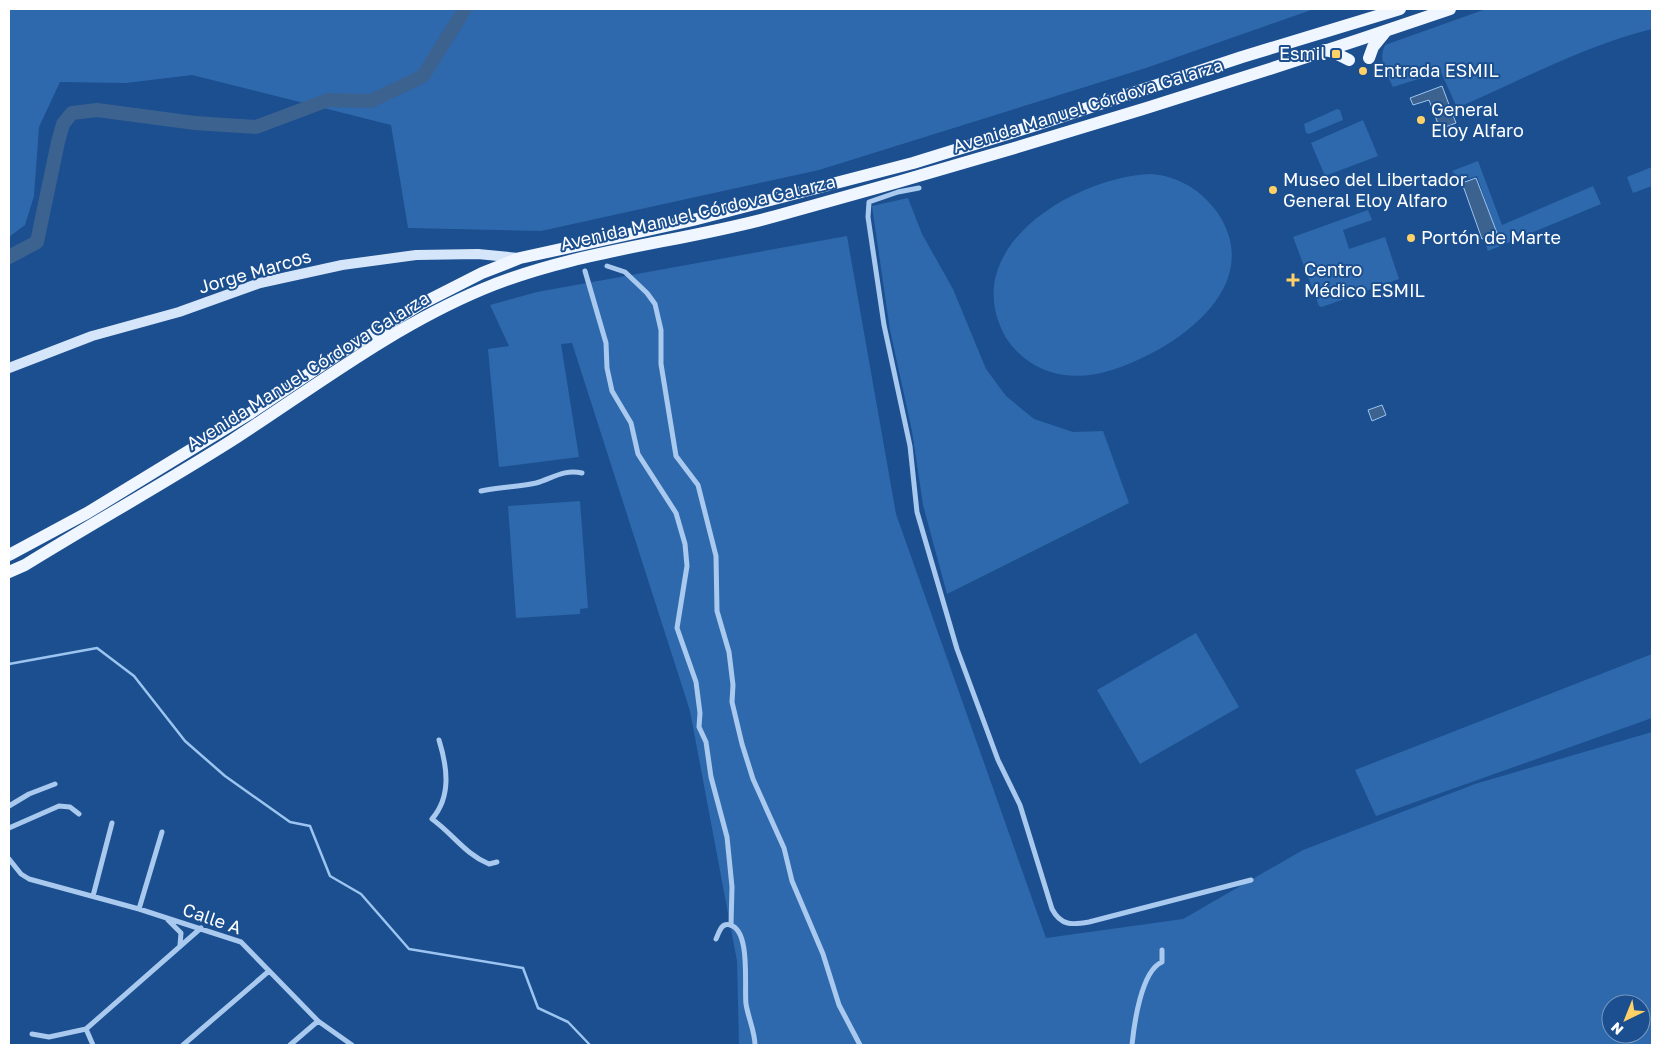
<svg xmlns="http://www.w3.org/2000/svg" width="1661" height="1054" viewBox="0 0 1661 1054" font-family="'Golos Text',sans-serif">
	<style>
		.green { fill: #2e69ad; fill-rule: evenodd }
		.water { fill: #3c6290; stroke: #9cc4f0 }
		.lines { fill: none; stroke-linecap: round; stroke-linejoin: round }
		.stream { stroke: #9cc4f0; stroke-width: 2.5 }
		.river { stroke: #3c6290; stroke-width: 14 }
		.minor { stroke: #a9c9ee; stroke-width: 5 }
		.secondary { stroke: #d6e6fa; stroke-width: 10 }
		.primary { stroke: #f0f6ff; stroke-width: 12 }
		.poi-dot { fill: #ffd166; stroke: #1b4f8f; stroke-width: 2 }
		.labels { text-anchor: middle; stroke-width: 4; stroke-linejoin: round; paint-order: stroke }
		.poi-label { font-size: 18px; fill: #fff; stroke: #1b4f8f; text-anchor: start }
		.street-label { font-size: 18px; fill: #fff; stroke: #1b4f8f }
	</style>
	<rect width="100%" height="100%" fill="#1b4f8f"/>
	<path class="green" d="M9,9H1314L1146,68L819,170L541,231L408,228L391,125L192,75L126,83L60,82L39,127L34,196L25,225L9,237Z
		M1486,9H1652V29C1583,46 1522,80 1457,108L1441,72L1393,87C1386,72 1378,60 1385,45Z
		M1337,109L1340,110L1343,120L1309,134L1306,133L1304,124Z
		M1363,120L1378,156L1325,176L1311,143Z
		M1478,161L1502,225L1593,186L1601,204L1488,251L1484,240L1497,235L1477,176L1461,181L1452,171Z
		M1652,167V186L1633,193L1627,177Z
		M1151,174C1178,176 1201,190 1217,212C1260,274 1201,328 1150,354C1109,375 1063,389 1023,357C1008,345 999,328 995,309C980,232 1086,176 1151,174Z
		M908,198L922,234L953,289L986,369L1006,396L1034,419L1073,432L1103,431L1129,503L947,594L923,505L912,431L890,330L872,206Z
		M1368,210L1372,220L1343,230L1349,249L1385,237L1399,279L1322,307L1319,306L1293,237Z
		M847,236L896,514L1046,938L1183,919L1303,850L1475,784L1652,732V1045H739L737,961L690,711L572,343L561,344L579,457L499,467L488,349L509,346L490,305L537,292ZM1611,1004H1641V1034H1611Z
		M580,501L588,608L580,609V614L516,618L508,506Z
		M1196,633L1239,707L1140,764L1097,690Z
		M1652,654V718L1376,816L1375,814L1355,770Z"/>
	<path class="water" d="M1442,86L1456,123L1440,129L1429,100L1413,105L1410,98Z
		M1476,178L1497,233L1482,239L1462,183Z
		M1382,405L1386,415L1372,421L1368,410Z"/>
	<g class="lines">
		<path class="stream" d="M9,664L97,648L134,676L185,741L225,776L290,822L310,826L330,876L361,894L409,949L523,968L538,1008L568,1022L590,1045"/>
		<path class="river" d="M9,257L37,242L58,142L63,124L72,113L97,110L195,123L256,127L328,100L371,101L423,76L465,9"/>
		<path class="minor" d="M919,188L898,192L869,202L868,217L884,325L910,446L917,512L957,649L998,760L1020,805L1052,909C1061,926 1072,925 1089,922L1251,880
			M607,266L625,272L647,293L655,304L661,330V364L676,456L698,485L716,556L717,611L729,652L733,685L732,702L742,744L753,779L784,848L792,881L823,954L839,1005L860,1045
			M585,271L606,343L607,368L612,391L631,423L638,454L676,513L685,544L687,566L677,628L696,682L700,713L699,727L706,742L711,777L727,837L732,887L731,925
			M481,491C499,487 519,487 536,483C553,478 564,469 582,473
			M439,740C447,766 452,796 432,819C453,834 465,854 489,864L497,862
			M9,806L29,794L55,784
			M9,828L59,806L70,807L79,814
			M9,859L21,874L29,879L139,909L241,942L318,1021L352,1045
			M93,896L112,823
			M139,909L162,832
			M168,920L181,933L180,945
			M716,939C719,933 721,922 730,925C751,930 744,987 746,1004C748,1017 755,1032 755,1045
			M86,1029L93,1045
			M32,1034L49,1037L86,1029L201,928
			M183,1045L269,971
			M290,1045L318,1021
			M1132,1045C1134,1025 1141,971 1162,962V950"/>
		<path class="secondary" d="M9,368L92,336L179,312L260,283L342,265L416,255L478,254L519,258"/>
		<path class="primary" d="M1325,50L1333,52L1349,60
			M1369,58L1373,47L1386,31
			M9,555L87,513L249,414L334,357L421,304L482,273L520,258L693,220L913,163L1033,126L1242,57L1400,9
			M9,572L25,565C93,523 163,484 231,441C313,388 392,327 483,289C576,250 679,243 776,216C1003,154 1228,85 1450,9"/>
	</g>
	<g class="poi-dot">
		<rect x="1331" y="49" width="10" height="10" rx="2.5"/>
		<circle cx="1363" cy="71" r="5"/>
		<circle cx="1421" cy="120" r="5"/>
		<circle cx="1273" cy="190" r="5"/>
		<circle cx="1411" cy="238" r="5"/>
		<path d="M1290.5 272.5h5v5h5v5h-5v5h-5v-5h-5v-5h5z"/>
	</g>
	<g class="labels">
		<g class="poi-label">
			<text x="1326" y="60" text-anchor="end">Esmil</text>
			<text x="1373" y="77">Entrada ESMIL</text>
			<text x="1431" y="116">General<tspan x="1431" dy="21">Eloy Alfaro</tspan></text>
			<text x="1283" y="186">Museo del Libertador<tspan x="1283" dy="21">General Eloy Alfaro</tspan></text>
			<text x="1421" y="244">Portón de Marte</text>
			<text x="1304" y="276">Centro<tspan x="1304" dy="21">Médico ESMIL</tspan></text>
		</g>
		<g class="street-label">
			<text transform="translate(1088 106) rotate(-17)" y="6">Avenida Manuel Córdova Galarza</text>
			<text transform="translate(698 213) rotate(-13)" y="6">Avenida Manuel Córdova Galarza</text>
			<text transform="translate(255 272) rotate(-16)" y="6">Jorge Marcos</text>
			<text transform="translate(308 371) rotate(-32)" y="6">Avenida Manuel Córdova Galarza</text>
			<text transform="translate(212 919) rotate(19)" y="6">Calle A</text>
		</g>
	</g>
	<rect width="1661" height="1054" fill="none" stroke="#ffffff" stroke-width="20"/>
	<g transform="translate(1626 1019) rotate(223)"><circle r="24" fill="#1b4f8f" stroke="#7695bc"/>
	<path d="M0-4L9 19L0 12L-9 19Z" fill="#ffd166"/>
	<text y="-8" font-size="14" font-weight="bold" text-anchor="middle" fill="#ffffff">N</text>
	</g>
</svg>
